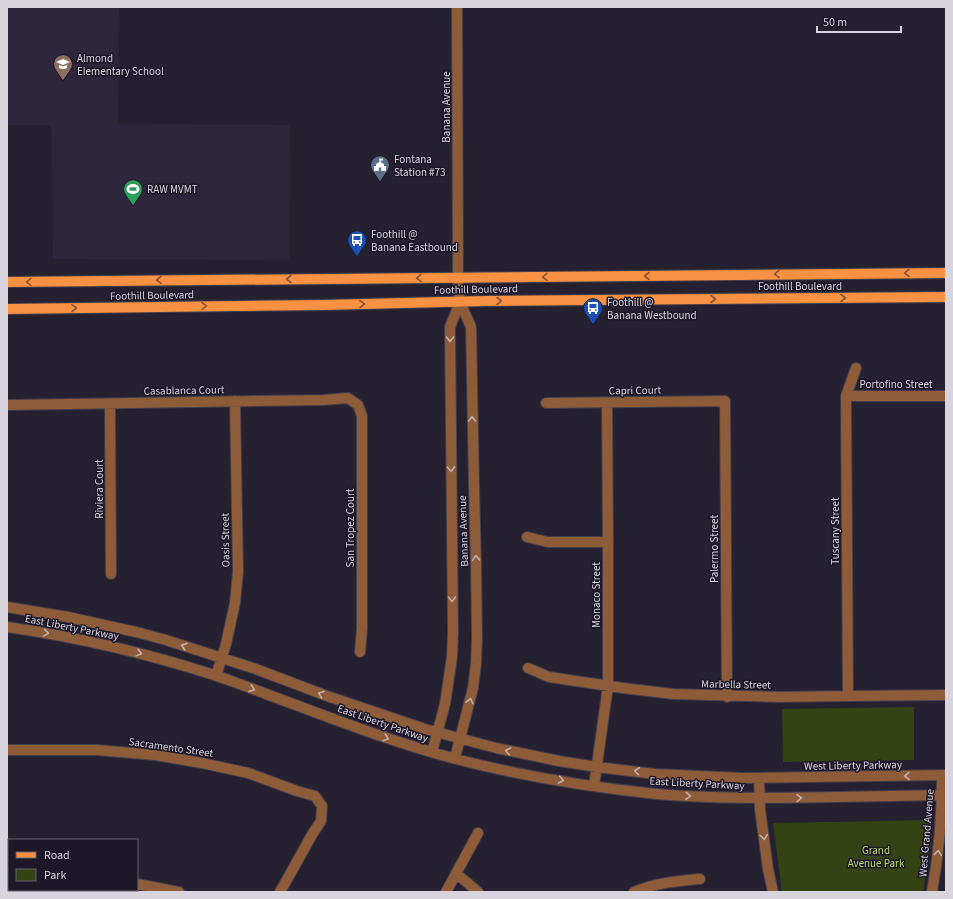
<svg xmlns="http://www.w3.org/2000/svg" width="953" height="899" viewBox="0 0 953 899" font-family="'Source Sans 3',sans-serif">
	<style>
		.built { fill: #2e263c }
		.green { fill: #344214 }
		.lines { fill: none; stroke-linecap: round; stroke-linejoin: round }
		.minor-casing { stroke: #423e4d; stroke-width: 12 }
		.major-casing { stroke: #423e4d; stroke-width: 12 }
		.minor { stroke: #8e5c39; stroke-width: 10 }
		.major { stroke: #f89141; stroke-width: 10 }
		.oneway { stroke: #8a5434 }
		.oneway2 { stroke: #c1b0ac }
		.labels { text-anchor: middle; stroke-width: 3; stroke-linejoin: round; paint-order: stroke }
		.poi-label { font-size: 11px; fill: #d7d4de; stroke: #1d1727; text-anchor: start }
		.street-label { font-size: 11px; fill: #d7d4de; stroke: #1d1727 }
		.park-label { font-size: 11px; fill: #b7db64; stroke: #1d1727 }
	</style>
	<rect width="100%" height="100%" fill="#262131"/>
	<path class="built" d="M7,7H119L118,124L290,125L289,260L53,259L51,125H7Z"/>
	<path class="green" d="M914,707V760L783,762L782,709Z
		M932,820L930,851L923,892H782L773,823Z"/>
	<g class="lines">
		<defs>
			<path id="minor" d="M846,396H946
				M546,403L725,401L727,697
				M110,404L111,574
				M7,405L323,400L348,398L358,405L362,416V629L360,652
				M527,537L548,542H608
				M7,607L68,617L136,632L166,640L256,669L327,696L425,729L496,748L559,761L597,767L655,774L743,778L946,775
				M7,627C77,637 146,653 214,675C232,681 250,688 269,695C331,718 392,742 456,759C521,776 589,787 656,794C716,799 775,798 835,797C872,796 909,796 946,795
				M528,668L549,677L623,688L673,694L779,697L848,696L946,695
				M216,676L226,644L235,603L238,572L235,401
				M848,696L846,396L856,368
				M7,750H97L155,755L202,763L248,773L297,791L315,796L322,806L321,821L313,833L280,892
				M432,752L445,704L452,657L453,632L450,327L460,302
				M455,758L473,688L476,664L477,638L476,563L474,486L471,327L460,302L458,277L457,7
				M759,778L760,809L768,869L773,892
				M594,786L608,686V542L607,403
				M456,873L478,892
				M7,884L9,883
				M137,884L179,892
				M68,890V892
				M446,892L478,833
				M634,892C655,883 678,881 700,879
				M932,892C939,853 942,815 942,776"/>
			<path id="major" d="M7,282L946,273
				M7,309L323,305L485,301L946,297"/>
		</defs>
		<use href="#minor" class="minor-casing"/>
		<use href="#major" class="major-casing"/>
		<use href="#minor" class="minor"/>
		<use href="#major" class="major"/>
	</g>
	<defs><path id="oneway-chevron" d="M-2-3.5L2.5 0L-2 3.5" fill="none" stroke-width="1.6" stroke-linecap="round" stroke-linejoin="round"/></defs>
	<g class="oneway">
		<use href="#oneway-chevron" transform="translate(907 273) rotate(179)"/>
		<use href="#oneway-chevron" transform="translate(777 274) rotate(179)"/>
		<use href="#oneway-chevron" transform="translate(647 276) rotate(180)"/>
		<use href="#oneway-chevron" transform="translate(545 277) rotate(179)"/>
		<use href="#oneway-chevron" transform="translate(419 278) rotate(179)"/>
		<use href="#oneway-chevron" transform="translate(289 279) rotate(180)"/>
		<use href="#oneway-chevron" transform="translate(159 280) rotate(179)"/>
		<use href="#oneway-chevron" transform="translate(29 282) rotate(179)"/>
		<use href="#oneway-chevron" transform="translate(843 298)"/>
		<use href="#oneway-chevron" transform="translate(713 299)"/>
		<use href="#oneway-chevron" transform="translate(499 301)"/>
		<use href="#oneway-chevron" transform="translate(362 304) rotate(-1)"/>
		<use href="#oneway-chevron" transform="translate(204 306) rotate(-1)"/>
		<use href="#oneway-chevron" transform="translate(74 308) rotate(-1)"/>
	</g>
	<g class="oneway2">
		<use href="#oneway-chevron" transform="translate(450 339) rotate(90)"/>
		<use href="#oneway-chevron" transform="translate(472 419) rotate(-91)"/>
		<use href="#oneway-chevron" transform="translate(451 469) rotate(89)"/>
		<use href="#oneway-chevron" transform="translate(476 558) rotate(-92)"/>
		<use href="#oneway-chevron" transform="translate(452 599) rotate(89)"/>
		<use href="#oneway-chevron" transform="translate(46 633) rotate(9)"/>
		<use href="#oneway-chevron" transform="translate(184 646) rotate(-162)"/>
		<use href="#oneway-chevron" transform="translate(139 653) rotate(15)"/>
		<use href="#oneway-chevron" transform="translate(252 689) rotate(20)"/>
		<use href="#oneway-chevron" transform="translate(321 694) rotate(-159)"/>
		<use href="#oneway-chevron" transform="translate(470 701) rotate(-77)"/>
		<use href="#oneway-chevron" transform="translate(386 738) rotate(19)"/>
		<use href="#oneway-chevron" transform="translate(508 751) rotate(-169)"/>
		<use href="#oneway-chevron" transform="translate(637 771) rotate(-173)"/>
		<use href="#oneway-chevron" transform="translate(907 776) rotate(179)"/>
		<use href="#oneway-chevron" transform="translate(561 780) rotate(10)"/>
		<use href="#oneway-chevron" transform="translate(688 796) rotate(4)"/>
		<use href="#oneway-chevron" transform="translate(799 798) rotate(-1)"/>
		<use href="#oneway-chevron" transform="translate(764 837) rotate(83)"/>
		<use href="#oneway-chevron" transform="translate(938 853) rotate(-84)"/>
	</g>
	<defs>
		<symbol id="school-pin" viewBox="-11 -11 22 30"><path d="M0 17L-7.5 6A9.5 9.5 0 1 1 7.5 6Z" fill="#8d6e63" stroke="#1d1727"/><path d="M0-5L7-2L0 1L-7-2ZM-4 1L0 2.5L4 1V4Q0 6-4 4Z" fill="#fff"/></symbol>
		<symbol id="civic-pin" viewBox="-11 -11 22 30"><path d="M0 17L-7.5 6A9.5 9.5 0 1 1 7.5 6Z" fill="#5c6f8a" stroke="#1d1727"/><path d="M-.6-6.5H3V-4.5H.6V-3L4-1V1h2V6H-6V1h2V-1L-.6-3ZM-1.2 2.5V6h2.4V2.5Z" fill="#fff"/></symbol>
		<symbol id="stadium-pin" viewBox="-11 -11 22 30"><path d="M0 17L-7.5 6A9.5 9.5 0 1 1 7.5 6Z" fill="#2e9e5b" stroke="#1d1727"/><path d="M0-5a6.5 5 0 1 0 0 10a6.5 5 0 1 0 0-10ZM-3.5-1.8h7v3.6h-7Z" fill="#fff"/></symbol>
		<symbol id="bus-pin" viewBox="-11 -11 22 30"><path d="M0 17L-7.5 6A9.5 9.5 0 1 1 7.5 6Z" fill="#1a4fb4" stroke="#1d1727"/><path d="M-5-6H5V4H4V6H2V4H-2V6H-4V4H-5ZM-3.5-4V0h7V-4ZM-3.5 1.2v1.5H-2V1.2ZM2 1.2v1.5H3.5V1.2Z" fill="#fff"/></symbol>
	</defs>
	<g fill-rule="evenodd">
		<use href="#school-pin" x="52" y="53" width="22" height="30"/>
		<use href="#civic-pin" x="369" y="154" width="22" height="30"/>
		<use href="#stadium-pin" x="122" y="178" width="22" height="30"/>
		<use href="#bus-pin" x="346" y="229" width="22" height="30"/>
		<use href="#bus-pin" x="582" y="297" width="22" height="30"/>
	</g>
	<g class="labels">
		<g class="poi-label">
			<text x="77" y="62">Almond<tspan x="77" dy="13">Elementary School</tspan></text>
			<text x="394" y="163">Fontana<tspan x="394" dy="13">Station #73</tspan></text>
			<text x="147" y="193">RAW MVMT</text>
			<text x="371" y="238">Foothill @<tspan x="371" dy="13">Banana Eastbound</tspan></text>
			<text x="607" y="306">Foothill @<tspan x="607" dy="13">Banana Westbound</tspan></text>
		</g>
		<g class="street-label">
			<text transform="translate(446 107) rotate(-90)" y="4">Banana Avenue</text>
			<text x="800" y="290">Foothill Boulevard</text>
			<text transform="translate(476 289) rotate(-1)" y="4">Foothill Boulevard</text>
			<text transform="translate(152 295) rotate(-1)" y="4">Foothill Boulevard</text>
			<text x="896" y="388">Portofino Street</text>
			<text transform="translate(184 390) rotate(-1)" y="4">Casablanca Court</text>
			<text transform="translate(635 390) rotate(-1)" y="4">Capri Court</text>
			<text transform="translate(99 489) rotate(-90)" y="4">Riviera Court</text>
			<text transform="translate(350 528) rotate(-90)" y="4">San Tropez Court</text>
			<text transform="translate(463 531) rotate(-92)" y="4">Banana Avenue</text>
			<text transform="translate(835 531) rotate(-90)" y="4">Tuscany Street</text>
			<text transform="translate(225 540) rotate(-91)" y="4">Oasis Street</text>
			<text transform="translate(714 549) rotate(-90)" y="4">Palermo Street</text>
			<text transform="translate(596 595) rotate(-90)" y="4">Monaco Street</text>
			<text transform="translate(72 627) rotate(11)" y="4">East Liberty Parkway</text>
			<text transform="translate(736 684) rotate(1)" y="4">Marbella Street</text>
			<text transform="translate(383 723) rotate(19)" y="4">East Liberty Parkway</text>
			<text transform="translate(171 747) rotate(8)" y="4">Sacramento Street</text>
			<text transform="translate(853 765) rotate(-1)" y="4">West Liberty Parkway</text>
			<text transform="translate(697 783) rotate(3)" y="4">East Liberty Parkway</text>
			<text transform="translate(926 833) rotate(-85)" y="4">West Grand Avenue</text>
		</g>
		<g class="park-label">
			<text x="876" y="854">Grand<tspan x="876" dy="13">Avenue Park</tspan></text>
		</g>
	</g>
	<rect width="953" height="899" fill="none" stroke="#d7d4de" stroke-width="16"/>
	<rect x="8" y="839" width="130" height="52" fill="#1d1727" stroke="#676370"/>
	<rect x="16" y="852" width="20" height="6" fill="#f89141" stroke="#676370"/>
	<text x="44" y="859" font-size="12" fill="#d7d4de">Road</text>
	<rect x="16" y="869" width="20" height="12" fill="#344214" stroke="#676370"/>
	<text x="44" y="879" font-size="12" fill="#d7d4de">Park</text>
	<path d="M817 26v6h84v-6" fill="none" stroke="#d7d4de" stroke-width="2"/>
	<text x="823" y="26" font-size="12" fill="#d7d4de" stroke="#1d1727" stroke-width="3" paint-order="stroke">50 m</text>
</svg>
